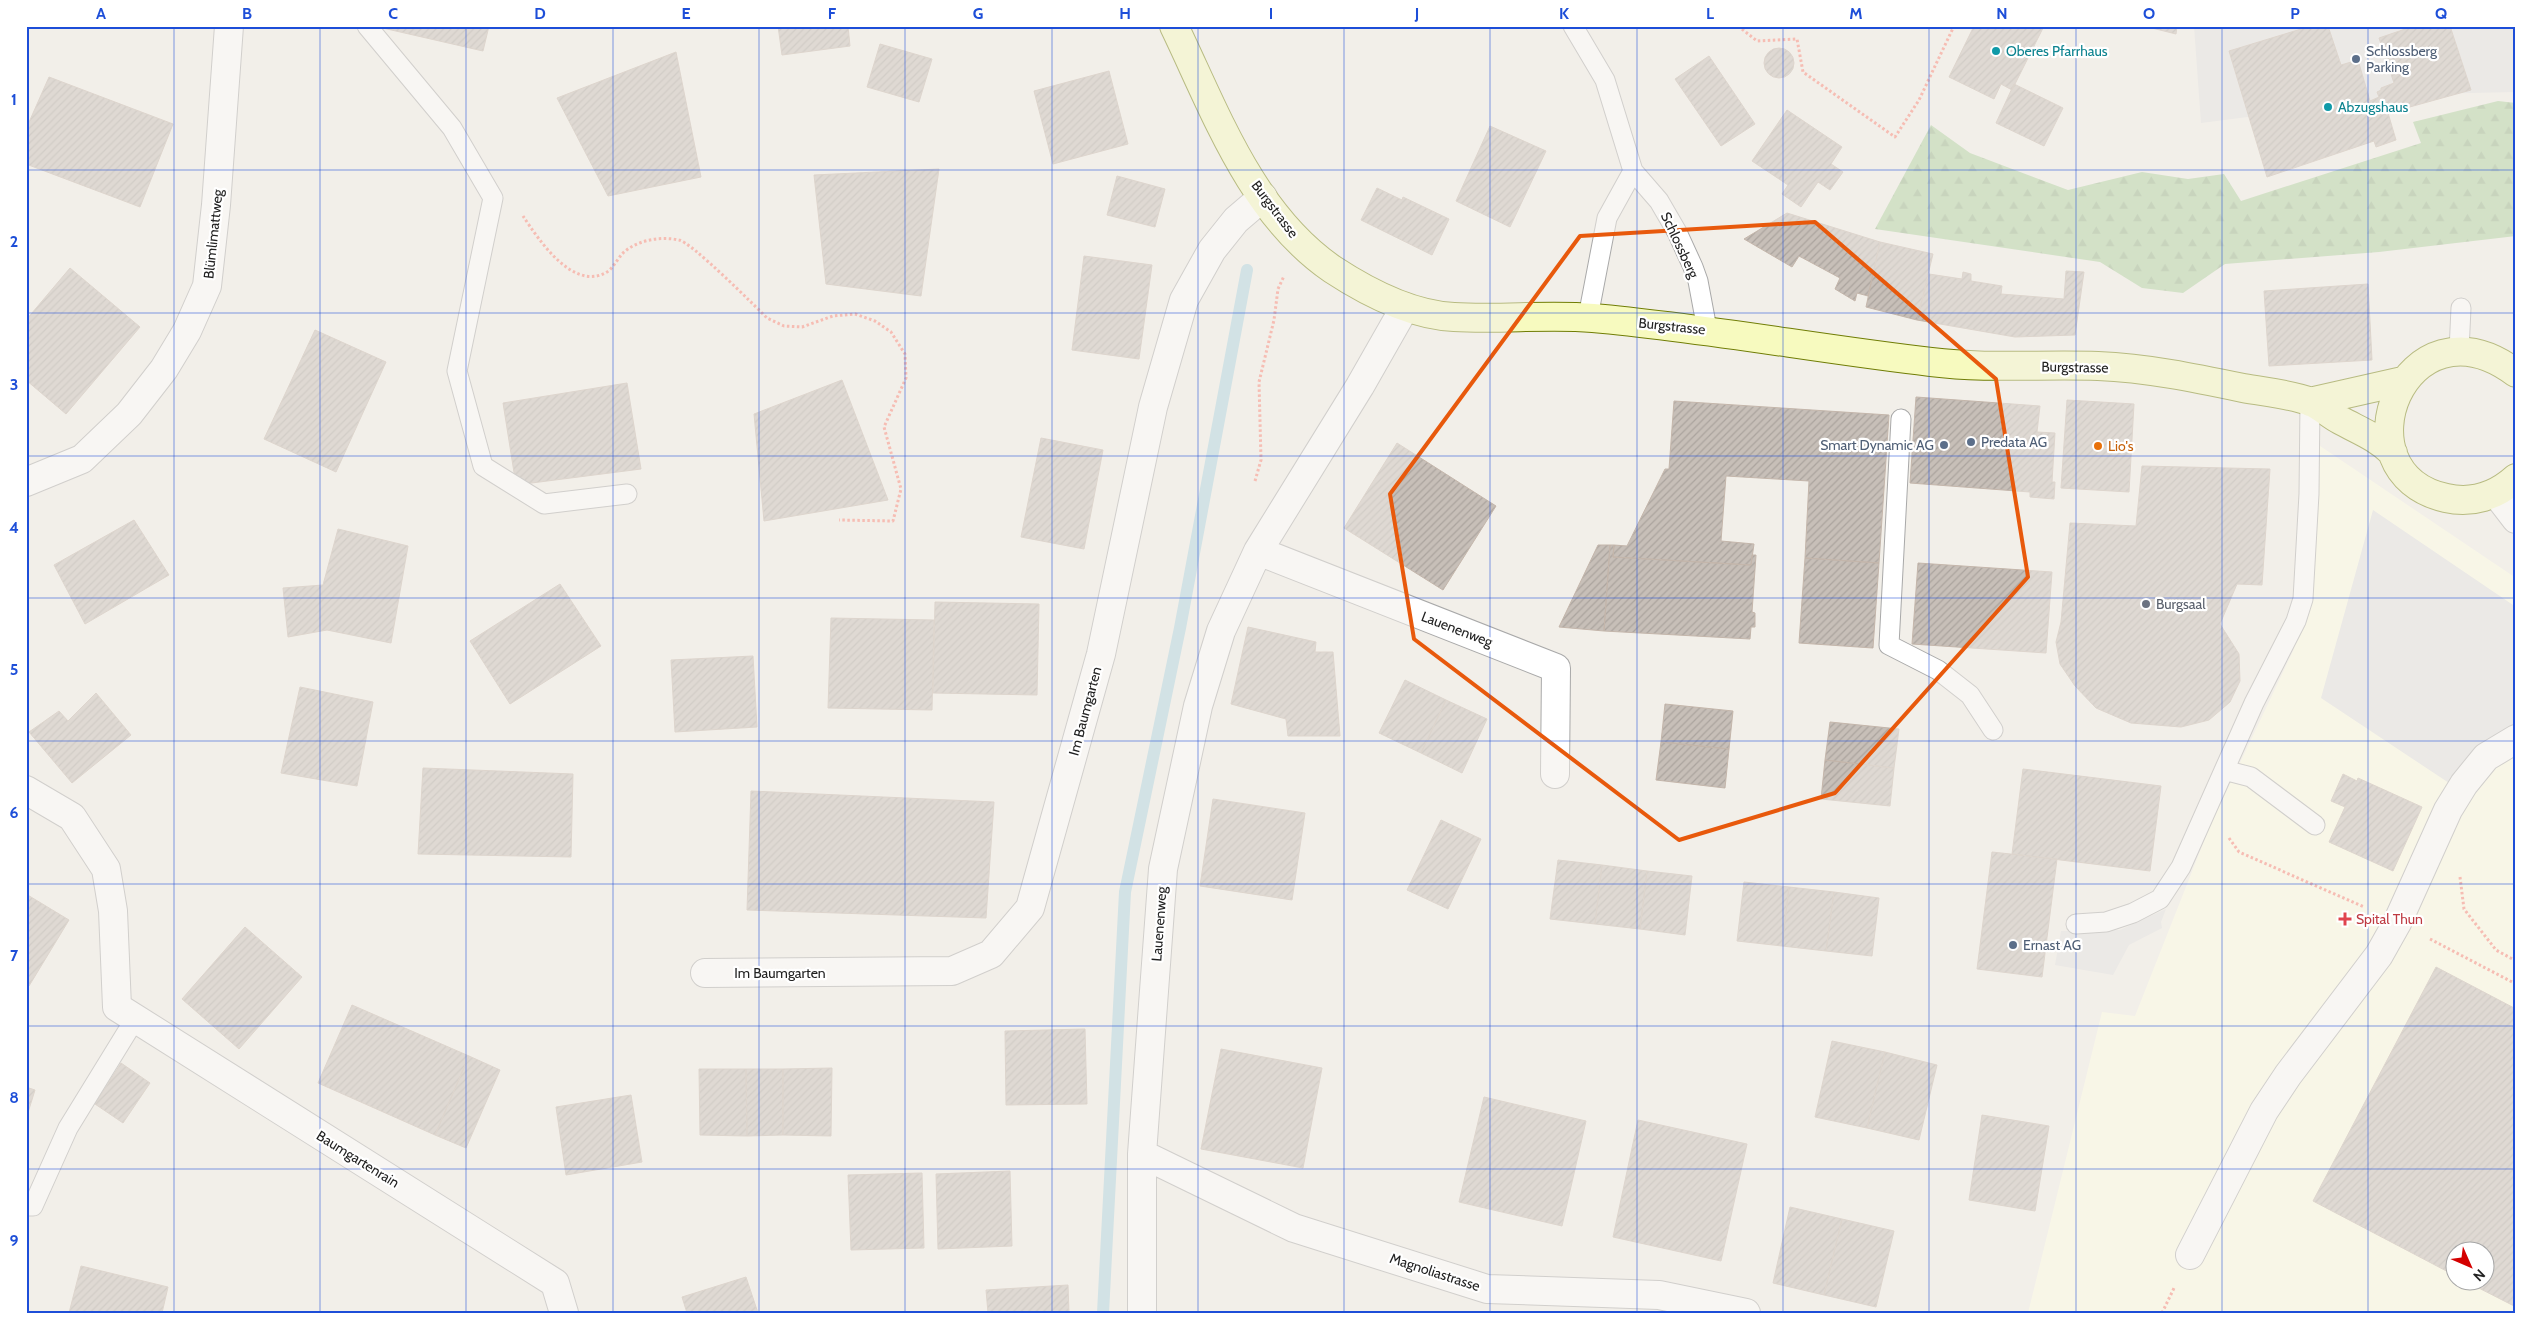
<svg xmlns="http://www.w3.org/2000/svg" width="2542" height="1339" viewBox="0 0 2542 1339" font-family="Cabin,sans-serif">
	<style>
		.education { fill: #ffffe5; fill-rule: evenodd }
		.forest { fill: url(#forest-firs) }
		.parking { fill: #e2e2e2 }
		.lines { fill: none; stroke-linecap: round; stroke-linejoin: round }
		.stream { stroke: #aad3df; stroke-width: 12 }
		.building { fill: url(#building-hatch); stroke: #c4b6ab }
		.service-casing { stroke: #a9a9a9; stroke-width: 21 }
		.minor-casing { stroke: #a9a9a9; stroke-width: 30 }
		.secondary-casing { stroke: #707d05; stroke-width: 30 }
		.path { stroke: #fa8072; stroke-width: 3; stroke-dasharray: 2.5 2.5; stroke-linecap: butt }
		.service { stroke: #fff; stroke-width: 19 }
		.minor { stroke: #fff; stroke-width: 28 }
		.secondary { stroke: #f7fabf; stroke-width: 28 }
		.marked { fill: none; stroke: #e8590c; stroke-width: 4; stroke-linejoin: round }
		.grid { fill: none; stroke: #1d4ed8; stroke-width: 1; stroke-opacity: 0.55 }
		.culture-dot { fill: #0f9aa8; stroke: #fff; stroke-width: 2 }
		.service-dot { fill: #5c6f8a; stroke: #fff; stroke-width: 2 }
		.food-dot { fill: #e8710a; stroke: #fff; stroke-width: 2 }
		.worship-dot { fill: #6b7280; stroke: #fff; stroke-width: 2 }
		.health-dot { fill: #e0444e; stroke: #fff; stroke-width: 2 }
		.labels { text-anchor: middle; stroke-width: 4.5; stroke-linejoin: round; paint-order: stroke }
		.culture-label { font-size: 14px; fill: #0d838f; stroke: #fff; text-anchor: start }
		.service-label { font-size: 14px; fill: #4e5e75; stroke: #fff; text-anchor: start }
		.street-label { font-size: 14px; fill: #222; stroke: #fff }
		.food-label { font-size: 14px; fill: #c56008; stroke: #fff; text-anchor: start }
		.worship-label { font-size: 14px; fill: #5b616d; stroke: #fff; text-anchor: start }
		.health-label { font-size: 14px; fill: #be3a42; stroke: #fff; text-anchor: start }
		.neatline { fill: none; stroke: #1d4ed8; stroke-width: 2 }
		.grid-label { font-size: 16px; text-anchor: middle; font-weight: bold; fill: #1d4ed8 }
	</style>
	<defs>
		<pattern id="forest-firs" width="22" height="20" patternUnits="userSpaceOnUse" patternTransform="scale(1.25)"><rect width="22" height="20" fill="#add19e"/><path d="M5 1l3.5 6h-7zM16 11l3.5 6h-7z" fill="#95b388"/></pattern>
		<pattern id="building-hatch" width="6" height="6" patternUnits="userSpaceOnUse" patternTransform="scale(1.25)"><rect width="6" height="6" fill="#c7bfb8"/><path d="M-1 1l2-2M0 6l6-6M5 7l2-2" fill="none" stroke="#aba49e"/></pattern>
	</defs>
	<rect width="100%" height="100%" fill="#f2efe9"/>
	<path class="education" d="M2320,446L2516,578V1313H2028L2102,1012L2135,1016L2210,826L2294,649ZM2454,1252H2484V1282H2454Z"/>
	<path class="forest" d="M2498,101L2516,103V236L2379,252L2225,264L2183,293L2142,288L2100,262L1875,229L1931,125L1970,153L2068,190L2142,172L2188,179L2224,174L2241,201L2421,143L2413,122Z"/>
	<path class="parking" d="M2194,26H2516V92L2424,94L2201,123Z
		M2373,510L2516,607V724L2480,745L2449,783L2321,698Z
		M2166,909L2161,922L2162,928L2129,945L2113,975L2055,965L2061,931L2120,930Z"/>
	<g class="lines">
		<path class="stream" d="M1103,1313L1125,892L1180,628L1247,270"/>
	</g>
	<path class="building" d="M374,26H489L483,51Z
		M778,26H848L850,46L782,55Z
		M1974,26H2044L2012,90L2001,84L1994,99L1949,77Z
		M2144,26H2177L2176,34Z
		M2311,26H2328L2341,65L2358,60L2370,101L2379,97L2377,92L2381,90V88L2394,83L2379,38L2414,26H2450L2471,90L2388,113L2396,140L2376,147L2374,141L2267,177L2229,51Z
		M880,44L932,59L919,102L867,87Z
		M1764 63a15 15 0 1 1 30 0a15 15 0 1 1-30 0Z
		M676,52L701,177L608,196L557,98Z
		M1709,56L1755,124L1721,146L1675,79Z
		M1109,71L1128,144L1053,164L1034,91Z
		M49,77L173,124L140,207L26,164V129Z
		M2014,84L2063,108L2044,146L1996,123Z
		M1787,110L1842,147L1831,164L1843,172L1830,190L1818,182L1801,207L1782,194L1788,185L1752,161Z
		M1490,126L1546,151L1510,227L1456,201Z
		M939,169L921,296L826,284L814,175Z
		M1117,176L1165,189L1155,227L1107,215Z
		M1377,188L1402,200L1403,197L1449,219L1432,255L1361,220Z
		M1787,213L1880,242L1868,296L1857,293L1855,301L1835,289L1840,278L1799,256L1792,267L1744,239Z
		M1880,242L1933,254L1917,320L1866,307Z
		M1084,256L1152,265L1139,359L1072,350Z
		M70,268L140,327L66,414L26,380V320Z
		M2066,271L2084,272L2075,335L2015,337L1917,320L1929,274L1962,279L1963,272L1971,274V281L2002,286L2001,294L2064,299Z
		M2368,284L2372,360L2269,366L2264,291Z
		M315,330L386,362L336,472L264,439Z
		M842,380L888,500L764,521L754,414Z
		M627,383L641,469L516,485L503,403Z
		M1916,397L2040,406L2037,432L2055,433L2052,482H2055L2054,499L2030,497V492L1910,483Z
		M2067,400L2134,404L2129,492L2061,488Z
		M1674,401L1889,415L1879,563L1805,558L1809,481L1726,476L1721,541L1754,544L1751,565L1613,557L1614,545L1627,546L1665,469H1669Z
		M1041,438L1103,450L1084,549L1021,537Z
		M1397,443L1496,506L1443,590L1344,528Z
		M2142,466L2270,469L2262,585L2237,584L2220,624L2239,654L2240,681L2230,702L2209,720L2181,727L2131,723L2096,708L2075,686L2060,664L2056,642L2061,622L2070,523L2136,526Z
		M134,520L169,575L85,624L54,565Z
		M338,529L408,546L391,643L327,630L288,637L283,588L323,585Z
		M1598,545H1610L1604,631L1559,627Z
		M1610,545H1614L1613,557L1751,565L1752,555H1756L1752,612L1755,613V627H1751L1750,639L1604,631Z
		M1805,558L1879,563L1873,648L1799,643Z
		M1918,563L2052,572L2046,653L1912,644Z
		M560,584L601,646L510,704L470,641Z
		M935,602L1039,604L1037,695L933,693Z
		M831,618L934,620L932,710L828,708Z
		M1248,627L1316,642L1315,652H1333L1340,736H1288L1286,719L1231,704Z
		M753,656L757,727L675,732L671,660Z
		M1405,680L1446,700L1421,753L1379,733Z
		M300,687L373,702L357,786L281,773Z
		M96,693L131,735L72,783L29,732L59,711L68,721Z
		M1446,700L1487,719L1462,773L1421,753Z
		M1665,704L1733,711L1729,749L1661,742Z
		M1830,722L1899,729L1894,768L1825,760Z
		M1661,742L1729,749L1725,788L1656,780Z
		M1825,760L1894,768L1890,806L1821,799Z
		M423,768L573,774L571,857L418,854Z
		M2023,769L2161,786L2150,871L2012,854Z
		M2343,774L2357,781L2358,778L2422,807L2393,871L2329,842L2345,807L2331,801Z
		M751,791L994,802L986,918L747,910Z
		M1213,799L1305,813L1292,900L1200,886Z
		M1441,820L1481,839L1448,909L1407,890Z
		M1992,852L2057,859L2042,977L1977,969Z
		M1558,860L1602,865L1595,924L1550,919Z
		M1602,865L1647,871L1640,929L1595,924Z
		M1647,871L1692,876L1685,935L1640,929Z
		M1744,882L1789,887L1782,946L1737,941Z
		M1789,887L1834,892L1826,951L1782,946Z
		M1834,892L1879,898L1872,956L1826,951Z
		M26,894L69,920L29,986L26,984Z
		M245,927L302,977L239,1049L182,999Z
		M2436,967L2516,1009V1307L2467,1282H2484V1252H2454V1275L2313,1201Z
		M352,1005L469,1056L435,1135L318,1083Z
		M1085,1029L1087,1104L1006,1105L1005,1031Z
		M1832,1041L1885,1052L1867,1128L1815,1117Z
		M1221,1049L1322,1068L1303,1168L1201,1149Z
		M1885,1052L1937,1065L1919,1140L1867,1128Z
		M469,1056L500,1070L466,1148L435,1135Z
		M121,1063L150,1083L123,1123L95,1104Z
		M832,1068L831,1136L783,1135V1069Z
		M699,1069H746L747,1136L700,1135Z
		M746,1069H783V1135L747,1136Z
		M26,1087L35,1090L26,1119Z
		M631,1095L642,1162L566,1175L556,1107Z
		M1484,1097L1586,1121L1562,1226L1459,1202Z
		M1982,1115L2049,1126L2035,1211L1969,1200Z
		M1638,1120L1747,1144L1721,1261L1613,1237Z
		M1010,1171L1012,1246L938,1249L936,1174Z
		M922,1173L924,1248L851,1250L848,1175Z
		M1790,1207L1842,1219L1824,1295L1773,1283Z
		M1842,1219L1894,1231L1876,1307L1824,1295Z
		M81,1266L168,1287L162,1313H69Z
		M746,1277L758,1313H687L682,1297Z
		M1068,1285L1069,1313H988L986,1290Z"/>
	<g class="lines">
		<defs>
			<path id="service" d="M367,26L452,128L493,198L457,371L483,466L544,504L627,494
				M1573,26L1605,80L1633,171L1659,201L1677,232L1693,267L1698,281L1707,329
				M1588,317L1607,218L1633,171
				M2459,351L2461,308
				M1901,419L1889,645L1938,670L1970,695L1993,730
				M2224,770L2251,777L2315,825
				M2076,924L2106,922L2133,913L2160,899L2181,867L2254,703L2296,621L2303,599L2309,494L2310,402
				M26,1206H33L68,1128L135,1019"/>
			<path id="minor" d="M26,482L82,459L129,414L164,369L187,331L207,286L216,205L229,26
				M2496,493L2516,519
				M1258,551L1556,668L1555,774
				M26,790L72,817L106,869L113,911L117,1007L555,1283L564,1313
				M705,973L952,971L991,954L1030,908L1101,654L1153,407L1184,300L1212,250L1236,220L1263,197
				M1142,1154L1294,1228L1487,1289L1659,1295L1746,1313
				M2190,1255L2264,1111L2288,1075L2379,955L2397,923L2448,810L2464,784L2486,757L2516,739
				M1142,1313V1154L1163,869L1198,706L1221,631L1258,551L1360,386L1405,307"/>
			<path id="secondary" d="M1174,26C1215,111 1251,213 1332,269C1367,292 1411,315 1454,317C1500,320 1547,314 1593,318C1706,328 1818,349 1931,362C1987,369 2043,364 2098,366C2147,368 2195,378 2243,388C2264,392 2291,394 2311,402C2321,406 2330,415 2340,420C2360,431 2377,437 2393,453
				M2516,373C2405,290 2333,473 2446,498C2472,504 2496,496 2516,478
				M2310,402L2403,381"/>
		</defs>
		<use href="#service" class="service-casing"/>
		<use href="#minor" class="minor-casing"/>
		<use href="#secondary" class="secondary-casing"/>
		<path class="path" d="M1738,26L1757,41L1797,39L1803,72L1895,137L1919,100L1954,26
			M523,216C539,240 573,292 607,272C613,268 617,260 622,254C636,240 660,236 679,240C691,242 754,305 767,318L784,326L802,327L833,316L855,314L875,321L891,332L905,354L906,378L884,427L901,489L893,521L839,520
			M1255,481L1261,460L1259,382L1274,320L1278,289L1284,276
			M2229,838L2239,852L2364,907
			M2460,877L2464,909L2496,950L2516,961
			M2430,939L2516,984
			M2162,1313L2175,1286"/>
		<use href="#service" class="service"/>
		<use href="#minor" class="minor"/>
		<use href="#secondary" class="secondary"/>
	</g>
	<path d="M0 0H2542V1339H0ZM1815,222L1996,379L2028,577L1835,793L1679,840L1414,639L1390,494L1580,236Z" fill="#f2efe9" fill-opacity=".55" fill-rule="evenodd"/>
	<path class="marked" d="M1815,222L1996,379L2028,577L1835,793L1679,840L1414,639L1390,494L1580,236Z"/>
	<path class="grid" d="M174,26V1313M320,26V1313M466,26V1313M613,26V1313M759,26V1313M905,26V1313M1052,26V1313M1198,26V1313M1344,26V1313M1490,26V1313M1637,26V1313M1783,26V1313M1929,26V1313M2076,26V1313M2222,26V1313M2368,26V1313M26,170H2516M26,313H2516M26,456H2516M26,598H2516M26,741H2516M26,884H2516M26,1026H2516M26,1169H2516"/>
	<g class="culture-dot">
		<circle cx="1996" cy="51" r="5"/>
		<circle cx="2328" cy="107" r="5"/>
	</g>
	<g class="service-dot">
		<circle cx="2356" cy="59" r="5"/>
		<circle cx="1971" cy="442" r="5"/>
		<circle cx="1944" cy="445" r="5"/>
		<circle cx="2013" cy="945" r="5"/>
	</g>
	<circle class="food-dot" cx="2098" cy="446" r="5"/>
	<circle class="worship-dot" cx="2146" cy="604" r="5"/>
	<path class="health-dot" d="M2342.5 911.5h5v5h5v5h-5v5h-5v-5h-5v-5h5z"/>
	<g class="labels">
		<g class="culture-label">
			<text x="2006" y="56">Oberes Pfarrhaus</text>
			<text x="2338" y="112">Abzugshaus</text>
		</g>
		<g class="service-label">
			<text x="2366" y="56">Schlossberg<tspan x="2366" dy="16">Parking</tspan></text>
			<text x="1981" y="447">Predata AG</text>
			<text x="1934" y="450" text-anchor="end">Smart Dynamic AG</text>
			<text x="2023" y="950">Ernast AG</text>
		</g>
		<g class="street-label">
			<text transform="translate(1275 209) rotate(53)" y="5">Burgstrasse</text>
			<text transform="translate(213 234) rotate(-84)" y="5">Blümlimattweg</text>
			<text transform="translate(1680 245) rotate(65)" y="5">Schlossberg</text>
			<text transform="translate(1672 326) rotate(6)" y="5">Burgstrasse</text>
			<text transform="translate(2075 367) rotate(1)" y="5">Burgstrasse</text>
			<text transform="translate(1457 629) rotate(21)" y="5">Lauenenweg</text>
			<text transform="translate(1085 711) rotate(-75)" y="5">Im Baumgarten</text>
			<text transform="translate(1159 924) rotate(-86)" y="5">Lauenenweg</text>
			<text x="780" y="978">Im Baumgarten</text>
			<text transform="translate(358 1159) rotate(32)" y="5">Baumgartenrain</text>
			<text transform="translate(1435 1272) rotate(18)" y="5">Magnoliastrasse</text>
		</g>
		<g class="food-label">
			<text x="2108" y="451">Lio's</text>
		</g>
		<g class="worship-label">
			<text x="2156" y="609">Burgsaal</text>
		</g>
		<g class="health-label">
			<text x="2356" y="924">Spital Thun</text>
		</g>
	</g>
	<rect width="2542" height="1339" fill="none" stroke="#ffffff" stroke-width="55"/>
	<g transform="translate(2470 1266) rotate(135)"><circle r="24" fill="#ffffff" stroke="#a7a7a7"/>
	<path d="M0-4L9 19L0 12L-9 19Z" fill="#d40000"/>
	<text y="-8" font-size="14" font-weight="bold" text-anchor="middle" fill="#222222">N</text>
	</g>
	<rect x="28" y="28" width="2486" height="1284" class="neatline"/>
	<g class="grid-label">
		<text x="101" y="19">A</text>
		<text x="247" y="19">B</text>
		<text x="393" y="19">C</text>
		<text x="540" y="19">D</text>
		<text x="686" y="19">E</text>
		<text x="832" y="19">F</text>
		<text x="978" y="19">G</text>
		<text x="1125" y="19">H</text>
		<text x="1271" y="19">I</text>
		<text x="1417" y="19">J</text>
		<text x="1564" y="19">K</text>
		<text x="1710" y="19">L</text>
		<text x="1856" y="19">M</text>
		<text x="2002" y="19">N</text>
		<text x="2149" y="19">O</text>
		<text x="2295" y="19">P</text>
		<text x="2441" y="19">Q</text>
		<text x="14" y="105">1</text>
		<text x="14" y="247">2</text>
		<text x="14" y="390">3</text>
		<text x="14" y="533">4</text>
		<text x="14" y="675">5</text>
		<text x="14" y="818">6</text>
		<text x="14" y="961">7</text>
		<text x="14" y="1103">8</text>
		<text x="14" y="1246">9</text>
	</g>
</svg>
